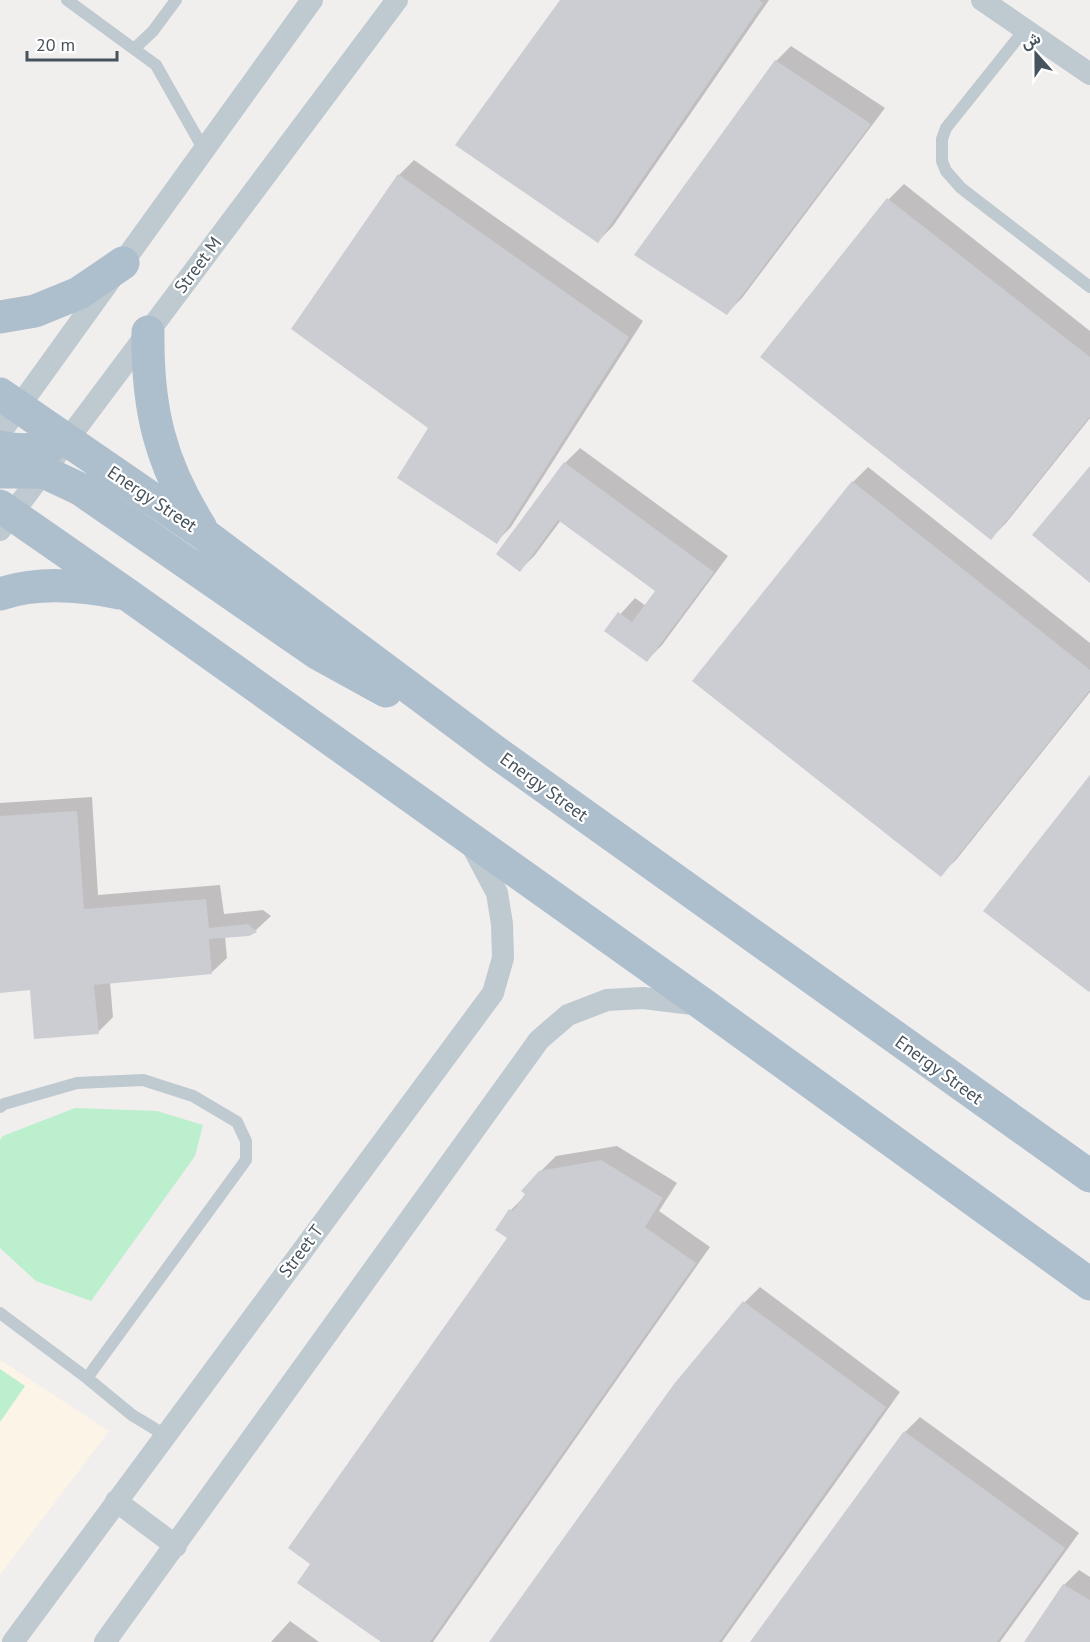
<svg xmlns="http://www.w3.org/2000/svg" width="1090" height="1642" viewBox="0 0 1090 1642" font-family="'PT Sans',Vazirmatn,sans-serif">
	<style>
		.commercial { fill: #fcf5e7 }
		.green { fill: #bbefce }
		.shadow { fill: #0003 }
		.building { fill: #cbcdd3 }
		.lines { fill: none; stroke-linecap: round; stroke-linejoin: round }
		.service { stroke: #bec9d0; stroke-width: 12 }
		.minor { stroke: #bec9d0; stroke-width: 22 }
		.primary { stroke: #adbecd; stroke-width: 33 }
		.labels { text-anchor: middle; stroke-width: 4.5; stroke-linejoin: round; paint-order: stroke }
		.street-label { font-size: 18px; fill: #46525c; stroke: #fff }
	</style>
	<rect width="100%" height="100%" fill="#f1eeee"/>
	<path class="commercial" d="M0,1360L109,1431L0,1575Z"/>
	<path class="green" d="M75,1108L157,1111L203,1125L195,1156L91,1301L36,1281L0,1248V1140L3,1136Z
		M0,1369L25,1386L0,1422Z"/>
	<path class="shadow" d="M562,0H769L613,226L598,241Z
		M791,46L885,108L742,298L727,313L776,61Z
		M414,160L643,321L511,527L496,542L430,428L293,329L399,175Z
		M904,184L1090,331V418L1006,523L991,538L762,357L889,199Z
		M580,448L728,556L662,645L647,660L606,630L635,598L646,606L657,591L561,520L535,555L520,570L565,463Z
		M868,467L1090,643V692L956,860L940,875L853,482Z
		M92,797L98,895L220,885L224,914L263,910L271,916L256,930L249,934L225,936L227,958L211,973L110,982L113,1017L98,1032L31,989L0,991V803Z
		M617,1146L677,1183L659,1211L710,1247L433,1642H384L509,1238L511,1210L527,1194L540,1172L556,1156Z
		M760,1287L900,1392L722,1642H491L745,1302Z
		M920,1417L1079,1533L1000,1642H752L905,1432Z
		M1079,1570L1090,1577V1642H1026L1064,1585Z
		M290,1621L319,1642H271Z"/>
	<path class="building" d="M560,0H759L763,3L598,243L455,145Z
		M775,60L871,124L727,315L634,255Z
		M398,174L629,337L497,544L397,478L428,428L291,329Z
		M887,198L1090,357V416L991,540L760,357Z
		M564,462L714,572L647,662L604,631L618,612L632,622L655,591L558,520L520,572L496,554Z
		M1090,466V583L1032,535Z
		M852,481L1090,670V690L941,877L692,681Z
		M1090,775V991L1089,992L983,911Z
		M77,811L84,909L206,899L209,928L248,924L257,932L249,936L209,939L212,974L94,985L99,1034L34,1039L30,990L0,993V816Z
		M601,1160L663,1198L645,1227L696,1263L430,1642H381L297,1583L310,1564L288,1548L507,1238L495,1230L509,1209L513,1211L525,1194L521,1191L539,1171Z
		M743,1301L886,1407L719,1642H489L674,1384Z
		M904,1431L1065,1548L997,1642H750Z
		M1063,1584L1090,1600V1642H1024Z"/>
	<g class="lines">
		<path class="service" d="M67,0L134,49
			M176,0L153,31L134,49L156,65L204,150
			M1025,29L946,128L942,139V161L946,171L961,188L1090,287
			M0,1107L4,1104L77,1083L143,1080L193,1096L237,1122L246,1141V1160L87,1378
			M0,1313L87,1378L132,1415L165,1435"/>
		<path class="minor" d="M982,0L1090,74
			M0,433L312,0
			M0,530L397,0
			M116,1501L176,1546
			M13,1642L493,993L503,958L502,924L497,893L470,842
			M105,1642L539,1040L568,1015L607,1000L643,998L701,1005"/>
		<path class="primary" d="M0,317L35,311L79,293L123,263
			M148,332C147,409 160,463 201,528
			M0,394L205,535L497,753L1090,1176
			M0,447C18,451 33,451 51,446
			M0,472H44L80,489L317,653L386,691
			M0,506L128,595L704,1005L1090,1284
			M0,594C39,581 81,585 120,593"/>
	</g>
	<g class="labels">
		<g class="street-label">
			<text transform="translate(198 265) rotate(-53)" y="6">Street M</text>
			<text transform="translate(152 499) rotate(34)" y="6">Energy Street</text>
			<text transform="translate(544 787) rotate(36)" y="6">Energy Street</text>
			<text transform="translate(939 1070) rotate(36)" y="6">Energy Street</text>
			<text transform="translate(301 1251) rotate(-53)" y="6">Street T</text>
		</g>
	</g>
	<g transform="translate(1036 54) rotate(339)" stroke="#ffffff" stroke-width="4.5" paint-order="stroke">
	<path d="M0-4.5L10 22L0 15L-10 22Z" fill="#46525c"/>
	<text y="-9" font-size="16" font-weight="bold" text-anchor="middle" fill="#46525c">ش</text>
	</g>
	<path d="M27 51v9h90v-9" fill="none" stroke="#46525c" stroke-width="3"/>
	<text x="36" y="51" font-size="18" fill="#46525c" stroke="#ffffff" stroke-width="4.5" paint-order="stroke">20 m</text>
</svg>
